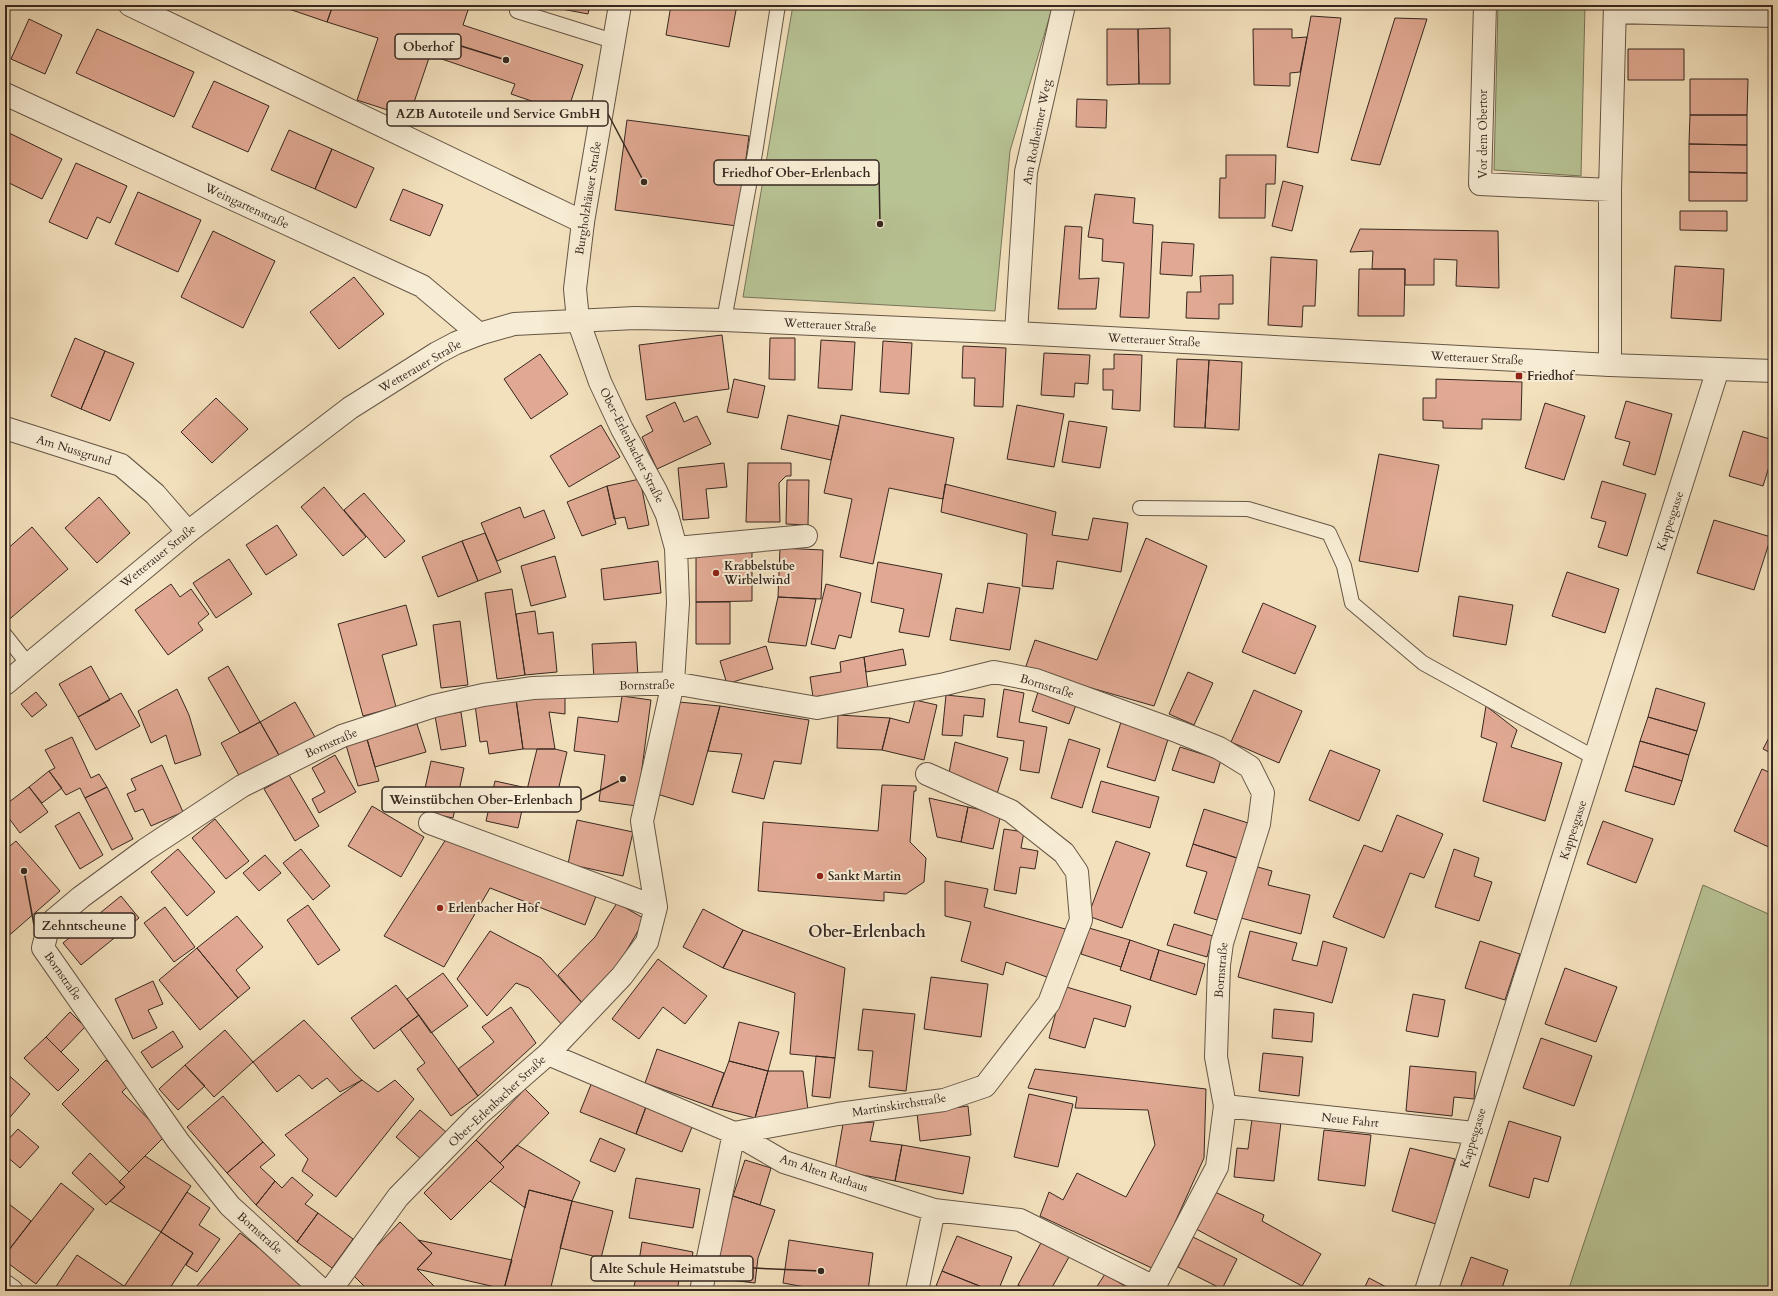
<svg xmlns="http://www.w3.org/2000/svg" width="1778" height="1296" viewBox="0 0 1778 1296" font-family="Cardo,serif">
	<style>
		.green { fill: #b8c394; stroke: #78755a }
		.building { fill: #e1a993; stroke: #37271f }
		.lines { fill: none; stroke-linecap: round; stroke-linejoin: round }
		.service-casing { stroke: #665646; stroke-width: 16 }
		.minor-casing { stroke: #665646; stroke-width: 24 }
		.tertiary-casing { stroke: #665646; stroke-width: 24 }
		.service { stroke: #f7ecd4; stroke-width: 14 }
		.minor { stroke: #f7ecd4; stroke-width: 22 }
		.tertiary { stroke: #f7ecd4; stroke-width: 22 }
		.poi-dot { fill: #8f2418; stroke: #f7ecd4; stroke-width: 1.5 }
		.labels { text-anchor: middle; stroke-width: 4; stroke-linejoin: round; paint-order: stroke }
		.street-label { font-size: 12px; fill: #37271f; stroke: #f7ecd4 }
		.poi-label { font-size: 12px; font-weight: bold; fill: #37271f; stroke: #f7ecd4; text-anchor: start }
		.district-label { font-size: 16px; font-weight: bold; fill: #37271f; stroke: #f7ecd4 }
		.leader { fill: none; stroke: #37271f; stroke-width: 1.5 }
		.callout-dot { fill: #37271f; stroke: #f7ecd4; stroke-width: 1.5 }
		.callout { fill: #f7ecd4; stroke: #37271f; stroke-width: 1.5 }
		.callout-label { font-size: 13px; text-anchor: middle; font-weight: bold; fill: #37271f }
	</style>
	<rect width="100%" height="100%" fill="#f3e1bd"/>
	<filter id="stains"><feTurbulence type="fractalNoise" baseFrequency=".005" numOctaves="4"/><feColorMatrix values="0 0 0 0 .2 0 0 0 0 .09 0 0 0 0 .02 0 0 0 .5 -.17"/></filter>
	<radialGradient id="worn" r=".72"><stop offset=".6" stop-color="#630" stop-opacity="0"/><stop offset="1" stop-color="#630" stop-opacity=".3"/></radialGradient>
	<path class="green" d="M793,5H1053L1010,151L995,311L743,297Z
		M1498,5H1585L1581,176L1494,170Z
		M1703,885L1773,916V1291H1568Z"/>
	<path class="building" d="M277,5H333L327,22Z
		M333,5H455L468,10L463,25L583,65L567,113L511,94L515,84L430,55L409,117L357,100L378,38L327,22Z
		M541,5H590L588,14Z
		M671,5H737L729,47L666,35Z
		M1311,16L1341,18L1318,153L1287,147Z
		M1395,18L1427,19L1380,165L1351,160Z
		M29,19L62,35L45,74L11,59Z
		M1170,28V84H1139L1138,29Z
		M97,29L194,72L174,117L76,73Z
		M1107,29H1138L1139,84L1107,85Z
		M1253,29H1292V38L1307,37L1300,72L1290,73V86L1254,85Z
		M1628,49H1684V80H1628Z
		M1690,79H1748L1747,115H1690Z
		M214,81L269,106L248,152L192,127Z
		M1077,99L1107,100L1106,128L1076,127Z
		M1690,115H1747V145L1689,144Z
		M627,120L749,136L737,226L615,210Z
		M289,130L332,149L315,189L271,170Z
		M5,131L62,159L42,199L5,181Z
		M1689,144L1747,145V173L1689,172Z
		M332,149L374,168L356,208L315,189Z
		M1226,155H1276L1275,184H1266L1265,218H1219L1220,178H1226Z
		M76,163L127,186L110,223L97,217L87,239L49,222Z
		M1689,172L1747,173V201H1689Z
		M1283,181L1303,186L1292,231L1272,226Z
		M403,189L443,205L430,236L390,220Z
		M138,192L201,220L178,272L115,244Z
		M1095,194L1135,198L1133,223L1153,225L1149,318L1120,317L1124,263L1102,261L1103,239L1088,237Z
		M1680,211H1727V231L1680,230Z
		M1065,226L1082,227L1079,279L1099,278L1096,309H1058Z
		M1360,229L1498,231L1499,288L1456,286L1457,260L1434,259V285H1405V269H1372L1373,251L1350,252Z
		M213,231L275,261L243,328L181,297Z
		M1162,242L1194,244L1192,276L1160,274Z
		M1271,257L1317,260L1315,306H1303L1302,327L1268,325Z
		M1675,266L1724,269L1721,321L1671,318Z
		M1359,269H1405L1404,316H1358Z
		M1233,275V304H1219V319L1186,318L1187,292H1201L1200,276Z
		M354,277L384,314L339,349L310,312Z
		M722,335L729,389L646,400L639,345Z
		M75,338L105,351L81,409L51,396Z
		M770,338H795V380L769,379Z
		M821,340L855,342L852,390L818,388Z
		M883,341L912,343L909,394L880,392Z
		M963,346L1006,348L1003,407L974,406L975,378H962Z
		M105,351L134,363L110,421L81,409Z
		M1044,353L1090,355L1088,384L1075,383L1074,397L1041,395Z
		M540,354L568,394L531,419L504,379Z
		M1114,354L1142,355L1140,411L1112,409L1113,390H1103V369H1114Z
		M1177,359L1209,360L1205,428L1174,427Z
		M1209,360L1242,362L1239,430L1205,428Z
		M734,379L765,386L758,418L727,412Z
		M1436,379L1522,382L1521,420L1482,419V429L1443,428V421L1423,420V398H1436Z
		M216,398L248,429L212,463L181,432Z
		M1626,401L1672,414L1655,475L1623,465L1630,442L1615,438Z
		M675,402L684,422L697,416L711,444L657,469L642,437L653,431L646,416Z
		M1545,403L1585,416L1564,480L1525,468Z
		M1017,405L1064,414L1054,467L1007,459Z
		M788,415L839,426L831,460L781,449Z
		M841,415L954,438L943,499L889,488L873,564L840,557L852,499L824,493Z
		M1069,421L1107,427L1100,468L1062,462Z
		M601,425L620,457L569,487L550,456Z
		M1743,431L1773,440V454L1763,486L1729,476Z
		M1379,454L1439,465L1418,572L1359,561Z
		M724,463L727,487L706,489L709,518L683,520L678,468Z
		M748,463H791V476H786L779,483L780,522H746Z
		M640,479L649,525L628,529L625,517L614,519L607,486Z
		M787,480H809L808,525L786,524Z
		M1602,481L1646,494L1627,556L1598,547L1606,522L1591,518Z
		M945,484L1056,512L1052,535L1088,540L1093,518L1128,523L1121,572L1057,561L1053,589L1022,586L1027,534L941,512Z
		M607,486L616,524L582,536L567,502Z
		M324,487L366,537L343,556L301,507Z
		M364,493L405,541L385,558L344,510Z
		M99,497L130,533L97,563L65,528Z
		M520,507L524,518L544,510L555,538L497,561L481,523Z
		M1714,520L1771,537L1754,590L1697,573Z
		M277,525L297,555L266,575L246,545Z
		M32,527L68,569L5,623V551Z
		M485,533L501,572L478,581L462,541Z
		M1146,538L1207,566L1154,706L1025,669L1035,640L1097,660Z
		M462,541L478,581L438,597L422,557Z
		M780,548L823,550L821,599L778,597Z
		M752,552V601L696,602V553Z
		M555,556L566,597L531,606L521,566Z
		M229,559L252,594L216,618L193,583Z
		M658,561L661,593L604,600L601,569Z
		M878,562L942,574L929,637L899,632L904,609L871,602Z
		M1567,572L1619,589L1605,633L1552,616Z
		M988,583L1020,588L1010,650L950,640L956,608L983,613Z
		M171,584L180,597L191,589L209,614L198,623L203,630L168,655L135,610Z
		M826,584L861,593L851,638L839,635L835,649L811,644Z
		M512,589L525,675L497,679L485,593Z
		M1459,596L1513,605L1506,645L1453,636Z
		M778,597L816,599L806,646L768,642Z
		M696,602H730V644H696Z
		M1263,603L1316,626L1295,674L1242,652Z
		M406,605L417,645L382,655L396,707L363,716L338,624Z
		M535,611L538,634L553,632L557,672L525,675L516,614Z
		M460,621L468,685L441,688L433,625Z
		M636,642L638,678L594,680L592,644Z
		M766,646L773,669L727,684L720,661Z
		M903,649L906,665L866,672L864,657Z
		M864,657L868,689L813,697L810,677L841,672L840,662Z
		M91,666L110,700L78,717L59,684Z
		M228,666L260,722L240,733L208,678Z
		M1188,672L1213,683L1194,725L1169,714Z
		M1656,688L1705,703L1697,731L1648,717Z
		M177,689L189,715L201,755L175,764L166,735L151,743L138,711Z
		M1004,689L1024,693L1019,722L1047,727L1039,773L1020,770L1024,741L997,737Z
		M1254,690L1302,711L1279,763L1231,742Z
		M36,692L47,705L32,717L21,704Z
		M1038,692L1076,705L1069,724L1032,711Z
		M121,693L140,726L96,750L78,717Z
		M565,695V714L549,712L555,749H523L516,699Z
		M946,695L985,699L983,717L964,715L962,736L942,735Z
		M622,696L651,700L637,806L599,801L605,755L574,751L578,717L618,722Z
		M516,699L523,749L489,754L487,741L480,742L475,705Z
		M915,700L937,705L924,760L882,750L890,718L909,723Z
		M295,702L315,737L280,757L260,722Z
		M679,702L720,706L693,805L657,794Z
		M720,706L809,720L801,764L774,761L764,799L732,792L742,754L708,751Z
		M1486,706L1517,730L1511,747L1562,763L1545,821L1483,801L1497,743L1481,737Z
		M461,712L466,746L441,750L435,716Z
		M838,715L890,718L882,750L837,748Z
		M1648,717L1697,731L1689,755L1640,741Z
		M260,722L280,757L241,779L221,743Z
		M1121,722L1169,736L1155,781L1107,767Z
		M417,724L426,752L375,767L367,739Z
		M1773,730V754L1763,749Z
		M72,737L91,778L99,774L107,787L85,798L80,788L66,795L49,771L55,768L45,750Z
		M367,739L379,781L358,786L346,745Z
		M1069,739L1100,749L1082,808L1051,798Z
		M1640,741L1689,755L1682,781L1633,766Z
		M955,742L1008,758L997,794L948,778Z
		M1180,747L1221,760L1214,783L1172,770Z
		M537,749H555L567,752L555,804L525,798Z
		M1330,750L1380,770L1359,821L1309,800Z
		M335,755L356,792L319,813L312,799L325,792L312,768Z
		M431,761L464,768L453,818L420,811Z
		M162,765L183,812L151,826L143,809L135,812L127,794L136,790L131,779Z
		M1633,766L1682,781L1674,805L1625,791Z
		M1762,769L1773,774V849L1734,831Z
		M49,771L62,788L42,803L29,787Z
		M289,775L319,826L295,841L264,789Z
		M495,781L527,788L518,828L486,821Z
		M1101,781L1159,797L1150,828L1092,812Z
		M882,785L916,786V791H914L910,842L926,858L924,882L906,894L884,892V901L758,891L763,822L878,831Z
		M29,787L48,812L20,833L5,813V805Z
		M107,787L133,839L112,850L85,798Z
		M929,798L968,807L961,842L937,837Z
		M372,806L424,837L401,877L348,846Z
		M968,807L1001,814L993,849L961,842Z
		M1204,809L1248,823L1237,858L1193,844Z
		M79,812L103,855L80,869L55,826Z
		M1397,815L1443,834L1424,878L1410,873L1384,938L1333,917L1364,845L1382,852Z
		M215,819L249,861L226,879L192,838Z
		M577,820L633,832L623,876L568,864Z
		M1603,821L1653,839L1636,883L1587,864Z
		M1004,829L1024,832L1021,848L1038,851L1035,869L1020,867L1016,894L994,890Z
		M448,836L598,891L585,925L490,888L444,967L384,936Z
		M16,841L60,891L5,939V850Z
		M1116,841L1150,853L1122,928L1088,916Z
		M1193,844L1237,858L1217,920L1194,913L1207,872L1186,866Z
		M178,849L215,892L187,916L151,872Z
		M301,849L330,886L313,900L283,863Z
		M1454,849L1479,858L1474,876L1492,882L1479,921L1435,907Z
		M265,855L281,873L259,891L243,873Z
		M1254,866L1272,871L1268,885L1310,895L1301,934L1241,918Z
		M945,881L988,889L984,907L1069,930L1052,979L1006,962L1003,975L961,961L971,922L945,916Z
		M121,896L139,918L81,965L63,943Z
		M617,903L645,919L618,965L584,1005L558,975L595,937Z
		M308,905L340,950L318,965L287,920Z
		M165,907L195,947L174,962L144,923Z
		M703,909L743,930L723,968L683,947Z
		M237,916L263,947L236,970L250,988L238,998L197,948Z
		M1174,924L1213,936L1207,957L1167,945Z
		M1089,928L1130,940L1121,967L1081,954Z
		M743,930L845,968L835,1058L790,1054L795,993L723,968Z
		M490,931L541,958L584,1005L562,1025L529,988L516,983L487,1016L457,979Z
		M1250,931L1297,943L1292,960L1317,966L1323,941L1347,948L1332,1003L1238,977Z
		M1130,940L1159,950L1150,980L1120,970Z
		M1480,941L1520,954L1505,1000L1465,988Z
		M197,948L238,998L200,1030L159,980Z
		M1159,950L1205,964L1196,995L1150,980Z
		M658,959L707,996L685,1024L663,1007L639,1039L612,1019Z
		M1565,968L1617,987L1596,1042L1545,1024Z
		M443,973L468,1006L431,1033L407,999Z
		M931,977L988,984L981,1037L924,1029Z
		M153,981L163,1004L148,1010L157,1028L133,1039L115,999Z
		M396,985L419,1015L374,1049L351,1018Z
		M1063,986L1131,1006L1125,1027L1094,1018L1085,1048L1049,1038Z
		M1413,994L1445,1000L1438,1037L1406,1031Z
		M511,1007L536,1043L478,1096L458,1069L494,1042L482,1027Z
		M863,1009L915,1014L906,1091L869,1087L873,1051L858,1050Z
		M1274,1009L1314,1013L1312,1042L1272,1038Z
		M70,1012L85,1027L61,1052L46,1037Z
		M419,1015L478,1096L451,1116L417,1069L425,1063L400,1029Z
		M304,1020L355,1074L362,1080L340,1092L327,1078L312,1089L299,1075L277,1092L253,1062Z
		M739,1022L779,1032L768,1071L729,1061Z
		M225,1030L253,1062L214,1097L185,1065Z
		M173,1031L183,1047L152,1068L141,1052Z
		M46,1037L79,1070L58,1091L24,1058Z
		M1541,1038L1592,1056L1574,1106L1523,1088Z
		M657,1049L724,1073L712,1107L645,1083Z
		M1263,1053L1303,1057L1299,1096L1259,1091Z
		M816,1056L835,1058L830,1098L812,1096Z
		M106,1060L130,1084L122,1092L165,1136L129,1172L62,1104Z
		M729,1061L768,1071L755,1118L712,1107Z
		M185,1065L205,1086L178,1110L159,1089Z
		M1410,1066L1476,1072L1474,1099L1454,1097L1452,1116L1406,1111Z
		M1035,1069L1206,1089L1204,1158L1154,1269L1040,1216L1049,1192L1063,1200L1077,1173L1126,1197L1155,1145L1148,1110L1075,1108L1077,1097L1028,1088Z
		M768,1071H803L808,1110L755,1118Z
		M5,1072L30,1094L5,1123Z
		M362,1080L378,1092L395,1080L414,1099L336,1197L302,1171L308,1159L285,1135Z
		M592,1082L647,1104L636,1134L580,1112Z
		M525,1089L549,1113L500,1163L476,1140Z
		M1029,1094L1073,1104L1058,1167L1014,1157Z
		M223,1096L263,1142L227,1173L187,1127Z
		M647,1104L694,1122L682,1152L636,1134Z
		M968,1106L971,1135L920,1141L917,1113Z
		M420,1110L446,1132L422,1160L396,1137Z
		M1252,1119L1281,1122L1274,1181L1234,1177L1237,1148L1248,1149Z
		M1509,1121L1561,1137L1548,1182L1534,1178L1529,1198L1489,1186Z
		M874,1122L870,1141L902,1145L895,1181L835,1170L843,1124Z
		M18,1129L39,1147L20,1168L5,1155V1143Z
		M1324,1130L1371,1135L1365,1186L1318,1180Z
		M600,1138L625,1149L615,1172L590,1161Z
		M476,1140L504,1167L451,1220L424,1193Z
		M263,1142L275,1155L260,1167L275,1181L256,1205L227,1173Z
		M517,1145L580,1182L572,1201L529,1190L525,1208L490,1181L504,1167L500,1163Z
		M902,1145L970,1157L963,1194L895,1181Z
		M1410,1148L1455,1159L1436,1224L1392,1211Z
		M90,1153L125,1187L106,1205L72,1173Z
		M145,1156L191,1186L161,1232L110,1201L125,1187L119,1182Z
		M745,1160L771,1168L760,1205L733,1196Z
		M292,1177L313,1195L305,1204L318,1213L297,1242L256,1205L275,1181L282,1188Z
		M636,1178L700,1189L693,1228L629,1218Z
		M61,1183L94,1209L36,1284L5,1261V1255Z
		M529,1190L572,1201L550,1291H512L504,1289Z
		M187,1192L210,1208L199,1225L220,1239L197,1272L186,1265L193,1253L161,1232Z
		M1215,1192L1264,1215L1262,1221L1321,1254L1302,1286L1196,1229Z
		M733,1196L775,1210L758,1258L755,1283L713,1278L717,1246Z
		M5,1201L31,1221L5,1255Z
		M572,1201L613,1211L601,1258L560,1248Z
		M318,1213L353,1239L332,1268L297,1242Z
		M400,1222L432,1253L417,1269L439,1291H369L351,1273Z
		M161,1232L193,1253L168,1291H121Z
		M240,1233L312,1290L311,1291H201L196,1287Z
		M957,1236L1012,1257L998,1291H992L942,1271Z
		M1193,1237L1237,1259L1222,1289L1178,1267Z
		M418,1240L512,1260L504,1289L417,1269L432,1253Z
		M789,1240L873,1253L868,1291H827L783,1283Z
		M1042,1241L1069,1257L1050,1291H1029L1018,1285Z
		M642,1242L693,1252L689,1277L638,1268Z
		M77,1255L124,1286L121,1291H53Z
		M1471,1257L1508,1270L1501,1291H1459Z
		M638,1268L680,1275L677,1291H633Z
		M942,1271L992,1291H934Z
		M1105,1274L1133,1291H1094Z
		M1369,1278L1394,1291H1363Z
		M1018,1285L1029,1291H1016Z"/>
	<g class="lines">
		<defs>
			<path id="service" d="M517,11L613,41
				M724,320L755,153L778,5
				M1140,508L1248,509L1329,533L1344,566L1352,603L1423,663L1595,758
				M5,635L28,664"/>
			<path id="minor" d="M130,5L583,222
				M1485,5L1480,184L1610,190L1615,5
				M1615,12L1773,16
				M5,94L422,286L479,334
				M1610,190V365
				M1016,333L1026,172L1064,5
				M5,428L121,465L155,494L188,532
				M676,548L806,536
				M430,823L656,907
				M548,1054L734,1133L838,1114L944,1100L985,1086L1049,1003L1081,920L1077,872L1064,853L1011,811L927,774
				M1225,1106L1474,1133
				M5,1286L12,1291
				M323,1291L230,1206L178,1141L43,948L49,924L81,897L145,850L242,786L342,736L434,706L483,695L533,688L673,683L817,708L945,684L994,672L1036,680L1179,732L1219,748L1250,767L1263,793L1259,824L1222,943L1219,965L1216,1057L1225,1106L1217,1167L1152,1291
				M330,1291L398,1197L478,1115L548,1054L622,976L647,942L656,907L642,821L673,683L678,603L676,548L667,515L656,491L622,429L600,382L578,320
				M701,1291L734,1133L784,1162L934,1210L1020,1220L1154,1287
				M917,1291L934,1210
				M1426,1291L1718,369"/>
			<path id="tertiary" d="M578,320L575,289L583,222L620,5
				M5,684L188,532L350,408L437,353L456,343L479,334L514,324L635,318L724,320L1016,333L1610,365L1773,371"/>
		</defs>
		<use href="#service" class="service-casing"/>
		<use href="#minor" class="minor-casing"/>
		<use href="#tertiary" class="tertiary-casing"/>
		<use href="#service" class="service"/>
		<use href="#minor" class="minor"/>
		<use href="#tertiary" class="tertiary"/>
	</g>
	<g class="poi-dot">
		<rect x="1515" y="372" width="8" height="8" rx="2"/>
		<circle cx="716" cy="573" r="4"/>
		<circle cx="820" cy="876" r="4"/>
		<circle cx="440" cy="908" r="4"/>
	</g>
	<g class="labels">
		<g class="street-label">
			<text transform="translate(1037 132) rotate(-79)" y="4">Am Rodheimer Weg</text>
			<text transform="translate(1483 134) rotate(-90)" y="4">Vor dem Obertor</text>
			<text transform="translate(588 198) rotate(-81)" y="4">Burgholzhäuser Straße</text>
			<text transform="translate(247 206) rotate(25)" y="4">Weingartenstraße</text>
			<text transform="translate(830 325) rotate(3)" y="4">Wetterauer Straße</text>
			<text transform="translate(1154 340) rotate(3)" y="4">Wetterauer Straße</text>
			<text transform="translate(1477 358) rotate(3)" y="4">Wetterauer Straße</text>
			<text transform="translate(420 366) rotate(-30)" y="4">Wetterauer Straße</text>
			<text transform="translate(632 445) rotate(63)" y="4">Ober-Erlenbacher Straße</text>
			<text transform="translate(74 450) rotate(17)" y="4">Am Nussgrund</text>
			<text transform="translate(1670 521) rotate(-72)" y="4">Kappesgasse</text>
			<text transform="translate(158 556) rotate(-39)" y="4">Wetterauer Straße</text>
			<text transform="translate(647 685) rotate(-1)" y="4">Bornstraße</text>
			<text transform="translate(1047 686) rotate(17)" y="4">Bornstraße</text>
			<text transform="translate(331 743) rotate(-24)" y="4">Bornstraße</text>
			<text transform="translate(1573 830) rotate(-72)" y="4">Kappesgasse</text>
			<text transform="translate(1221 970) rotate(-85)" y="4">Bornstraße</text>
			<text transform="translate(63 976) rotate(55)" y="4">Bornstraße</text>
			<text transform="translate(497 1101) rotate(-43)" y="4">Ober-Erlenbacher Straße</text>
			<text transform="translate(899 1105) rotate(-9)" y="4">Martinskirchstraße</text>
			<text transform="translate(1350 1120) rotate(6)" y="4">Neue Fahrt</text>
			<text transform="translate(1473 1138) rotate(-73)" y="4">Kappesgasse</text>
			<text transform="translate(824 1173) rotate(19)" y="4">Am Alten Rathaus</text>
			<text transform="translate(260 1233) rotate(42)" y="4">Bornstraße</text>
		</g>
		<g class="poi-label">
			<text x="1527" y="380">Friedhof</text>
			<text x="724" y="570">Krabbelstube<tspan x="724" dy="14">Wirbelwind</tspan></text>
			<text x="828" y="880">Sankt Martin</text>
			<text x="448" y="912">Erlenbacher Hof</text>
		</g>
		<g class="district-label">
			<text x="867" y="937">Ober-Erlenbach</text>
		</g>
	</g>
	<path class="leader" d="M506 60L461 46M644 182L608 114M880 224L879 172M623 779L581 800M24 871L34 925M821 1271L753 1268"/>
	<g class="callout-dot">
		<circle cx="506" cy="60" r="4"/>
		<circle cx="644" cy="182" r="4"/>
		<circle cx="880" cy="224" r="4"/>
		<circle cx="623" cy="779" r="4"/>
		<circle cx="24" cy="871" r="4"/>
		<circle cx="821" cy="1271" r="4"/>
	</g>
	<g class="callout">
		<rect x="395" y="34" width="66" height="25" rx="4"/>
		<rect x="387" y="101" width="221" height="25" rx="4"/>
		<rect x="714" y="160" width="165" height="25" rx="4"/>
		<rect x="382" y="787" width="199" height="25" rx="4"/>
		<rect x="34" y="913" width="101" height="25" rx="4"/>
		<rect x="591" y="1256" width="162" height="25" rx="4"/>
	</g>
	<g class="callout-label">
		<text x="428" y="51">Oberhof</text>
		<text x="498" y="118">AZB Autoteile und Service GmbH</text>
		<text x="796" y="177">Friedhof Ober-Erlenbach</text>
		<text x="481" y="804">Weinstübchen Ober-Erlenbach</text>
		<text x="84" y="930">Zehntscheune</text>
		<text x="672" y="1273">Alte Schule Heimatstube</text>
	</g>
	<rect width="1778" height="1296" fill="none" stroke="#f3e1bd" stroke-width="20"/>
	<rect x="6" y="6" width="1766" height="1284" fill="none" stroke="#37271f" stroke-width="2"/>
	<rect x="10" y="10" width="1758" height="1276" fill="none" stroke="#37271f"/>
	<rect width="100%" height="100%" filter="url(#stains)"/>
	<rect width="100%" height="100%" fill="url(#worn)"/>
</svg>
